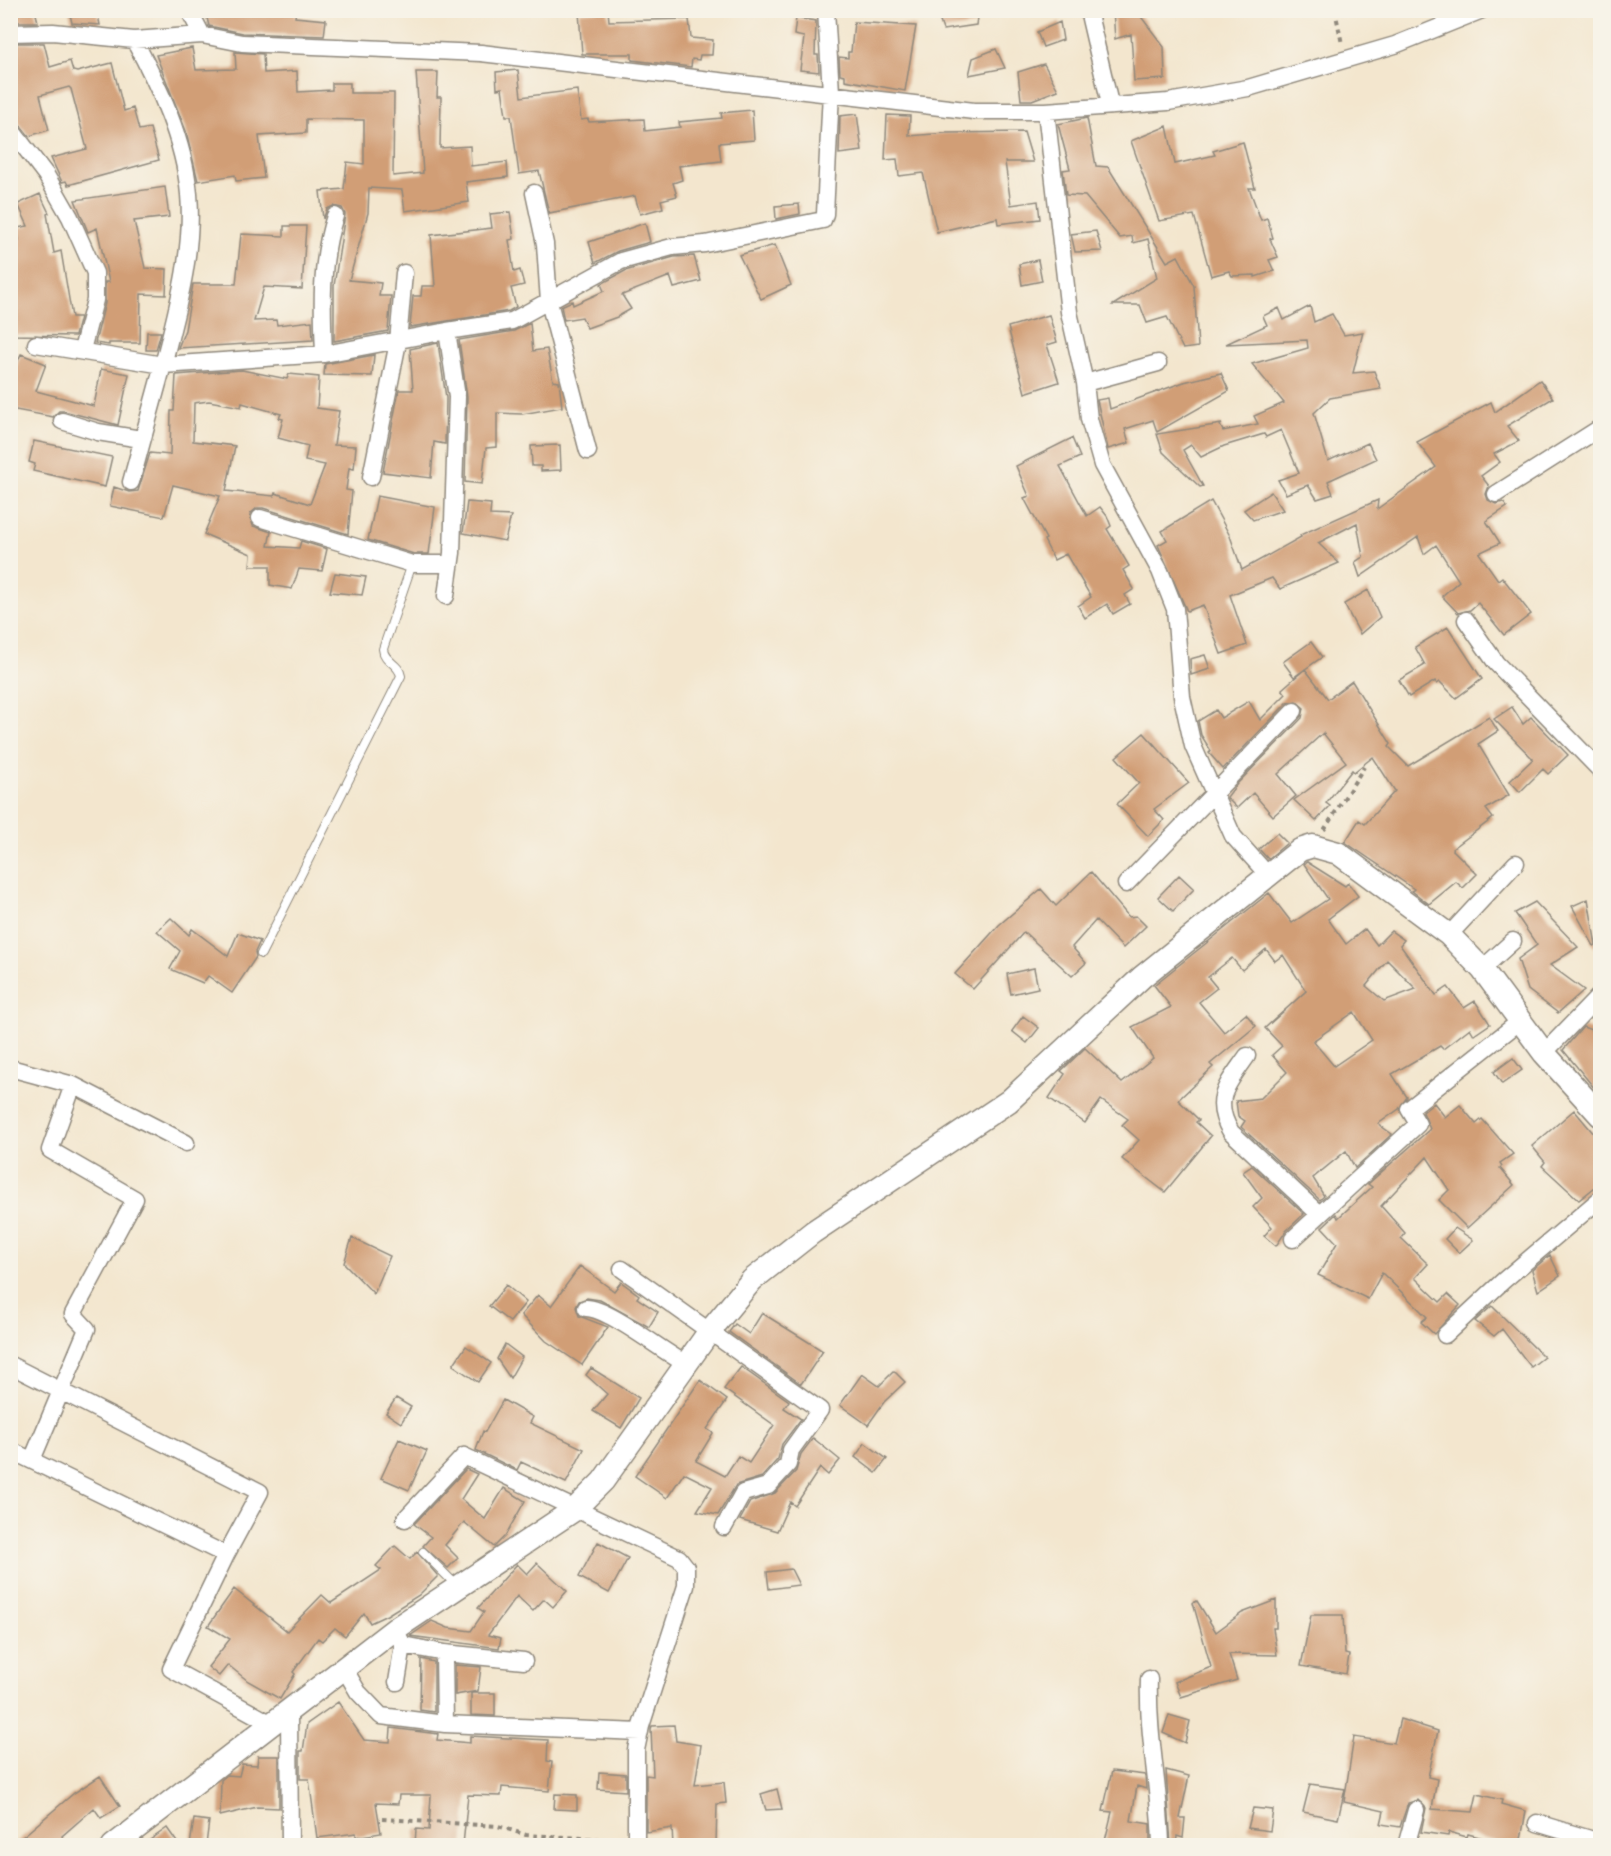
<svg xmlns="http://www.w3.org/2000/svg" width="1611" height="1856" viewBox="0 0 1611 1856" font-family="Mali,sans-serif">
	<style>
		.building { fill: #d19e76; fill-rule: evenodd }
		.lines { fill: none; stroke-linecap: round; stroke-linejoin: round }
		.lane-casing { stroke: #8f887c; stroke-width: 10 }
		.street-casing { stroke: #8f887c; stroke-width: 19 }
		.secondary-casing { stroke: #8f887c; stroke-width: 25 }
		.path { stroke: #8f887c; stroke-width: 4; stroke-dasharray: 4.5 4.5; stroke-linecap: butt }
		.lane { stroke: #fff; stroke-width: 8 }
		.street { stroke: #fff; stroke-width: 16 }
		.secondary { stroke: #fff; stroke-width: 22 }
	</style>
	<rect width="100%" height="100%" fill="#f7f3e8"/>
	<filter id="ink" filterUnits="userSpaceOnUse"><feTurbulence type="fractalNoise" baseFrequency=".0167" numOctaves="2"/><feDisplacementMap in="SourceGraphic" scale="12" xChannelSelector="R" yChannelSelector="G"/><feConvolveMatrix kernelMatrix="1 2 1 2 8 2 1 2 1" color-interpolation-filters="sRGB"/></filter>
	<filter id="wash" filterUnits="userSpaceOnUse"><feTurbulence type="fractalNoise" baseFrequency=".008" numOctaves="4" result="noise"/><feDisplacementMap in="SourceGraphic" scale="24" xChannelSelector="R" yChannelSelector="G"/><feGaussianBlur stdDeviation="1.35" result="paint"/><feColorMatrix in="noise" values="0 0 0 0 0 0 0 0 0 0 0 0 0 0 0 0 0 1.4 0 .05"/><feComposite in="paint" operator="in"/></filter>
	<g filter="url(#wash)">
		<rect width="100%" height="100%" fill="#f3e6ce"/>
		<g id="blocks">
			<path class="building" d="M10,10H35L38,22H10Z
				M69,10H97L100,25L72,23Z
				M205,10H296L295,17L326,20L324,36L243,33L209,26Z
				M608,10L609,21L689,19L691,38L713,40L712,55H700L699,60L692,59L691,67L632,60V54H582L579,12Z
				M936,10H978L976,25L943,30Z
				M1113,10H1136L1164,47L1165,79L1134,81L1131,34L1115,39Z
				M796,18L816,21L815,55H818L819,72L800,70L804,37L794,35Z
				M854,22L916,26L905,91L845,80V75L840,74L839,57L848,58V52H851Z
				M1060,22L1063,40L1043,47L1037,32Z
				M10,43H44L50,67L70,61L73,71L77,72L112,63L124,111L133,108L139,130L150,128L159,160L68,185L66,181L62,182L51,158L87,149L71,89L69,87L40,95L49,130L29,136L18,122L14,104L10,105Z
				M192,48L196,70L236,69L235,52L263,54L264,73L297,71L298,92L332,90V83H350V93H394L393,176L423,173L416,72H438L437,97H441L440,148L470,146L471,166L507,162L508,177L466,182L469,202L405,211L402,190L369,188L368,213L349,280L381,283L379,296H391L388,331L334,341V286L345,214L342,208L333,206L327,209L323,219L320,191L344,189L347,162L364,164V120L306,119V133L259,136L264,178L236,181L235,175L198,181L186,131L156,55Z
				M996,49L1005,68L969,75L973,58Z
				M1044,64L1058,90L1032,100H1021L1018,72Z
				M518,70L521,97L577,90L581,120L588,119L589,122L644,119L645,131L680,127L679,122L722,118L721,113L752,110L754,140L719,143L721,161L679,166L682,180L673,183L677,196L661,200L663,208L640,214L635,196L549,213L539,171L519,174L511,116H506L502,88L497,89L496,72Z
				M857,114L862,151L839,154L840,116Z
				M887,115L910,116L909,136L946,133L1024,132L1033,162H1005L1011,205L1038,201L1040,219L998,224L997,218L937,232L923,173L899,176L897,159L885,160Z
				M1087,118L1096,166L1108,167L1167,262L1178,256L1194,286L1198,347L1183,349L1167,317L1147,323L1140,305H1113L1157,278L1148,239L1133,243L1132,236L1120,238L1085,196L1066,195L1063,170L1070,169L1058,124Z
				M1167,126L1175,164L1215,155L1213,151L1243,142L1255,188H1249L1261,220L1267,218L1273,238L1270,239L1278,257L1269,260L1274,271L1255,277V275L1232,276L1229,271L1211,276L1194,215L1159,221L1131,141Z
				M165,187L169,217L134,221L145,268L167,269L166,295L141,294L140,343H109V345L95,343L105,303V282H109L97,228L88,232L75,200Z
				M40,194L49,213L47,214L54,253L61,251L72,317H80L75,336L10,335V241L19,240L17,228L28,226L18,204Z
				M799,204L800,214L776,219L775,206Z
				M510,212L514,239L509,240L514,272L520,270L524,285L511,288L516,307L509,311L410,327L413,296H421L422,286H435L431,235L492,228L490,214Z
				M645,223L650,242L618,251L595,263L589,242Z
				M284,226H306L302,289L264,287L254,321L276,320L277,325L312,321L313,340L178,348L185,330L193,284H236L241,234L284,236Z
				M1096,231L1102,251L1075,252L1071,234Z
				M775,245L791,285L761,299L739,255Z
				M694,256L701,281L674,288L670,276L622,295L631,309L617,317L587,328L582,317L564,320L561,306L572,301L573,305L604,291L601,284L625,271L674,257Z
				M1038,260L1042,281L1022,285L1019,264Z
				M1310,306L1314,322L1332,314L1344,335L1363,332L1353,373L1374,371L1381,389L1330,398L1314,413L1328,461L1368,443L1376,459L1328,481L1333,494L1317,499L1308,485L1286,494L1278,480L1299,473L1281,430L1266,437L1264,434L1224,446L1201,457L1191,445L1183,450L1203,486L1200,487L1163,452L1157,434L1222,424L1220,425L1223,431L1258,424L1254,416L1284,403L1252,364L1308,348L1307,340L1226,344L1267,325L1263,316L1279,308L1284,320Z
				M1049,315L1057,342L1047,345L1059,382L1025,393L1008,327Z
				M530,323L533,351L547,349L553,381L559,382L562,407L522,414L497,413V447L486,448L482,484L465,482L467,397L459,340L514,331Z
				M147,332H161L156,350H146Z
				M438,343L446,398L445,444L434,442L431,478L383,472L399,390H413L410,349Z
				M21,354L46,364L36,391L94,406L101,369L129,374L118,425L64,411H59L53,417L10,409V379Z
				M374,355L372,376L324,375L325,364Z
				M242,370L287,379L289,374L319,377L317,408L339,411L334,445L356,446L354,469L349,468L346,490L352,491L348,534L263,508H257L250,514L253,526L271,532L268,546L299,548L301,541L327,549L322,571L299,569L292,589L270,585V566H250L251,554L204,534L220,496L173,485L164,517L110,506L114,487L129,492L138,491L150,453L170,455L171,411H174L176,375ZM209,401L241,407L242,403L281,414L279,418L283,419L278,438L308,446L305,461L325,465L310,504L275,493L274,496L226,491L235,446L193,441L194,403Z
				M1221,373L1229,391L1157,432L1153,420L1125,429L1129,443L1108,449L1097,400L1108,398L1110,409L1184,382Z
				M1540,380L1553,398L1507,426L1519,441L1494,454L1500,462L1481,476L1489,486L1486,494L1488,500L1496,504L1503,502L1507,507L1486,521L1500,543L1479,553L1498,580L1502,577L1531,614L1504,635L1478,603L1470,610L1458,613L1442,596L1459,581L1436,545L1424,554L1418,537L1360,577L1355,562L1363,557L1357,523L1318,543L1339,563L1280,589L1272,578L1230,595L1247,645L1221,654L1203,605L1187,611L1158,545L1167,540L1162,531L1211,501L1230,536L1242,570L1301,537L1300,535L1378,500L1377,509L1436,467L1417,442L1491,402L1495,412Z
				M1072,438L1080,457L1060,466L1087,516L1100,507L1107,516L1111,526L1107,529L1129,566L1123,570L1134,589L1125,595L1130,604L1113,614L1107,604L1085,618L1078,606L1091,597L1066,554L1054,560L1044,540L1046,539L1024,498L1029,496L1016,466Z
				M34,441L112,457L105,487L33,471L35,464L29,462Z
				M560,445L561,470L541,471V466H532L531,446Z
				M1271,492L1283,510L1253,520L1244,510Z
				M377,496L435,507L429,554H414L368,540Z
				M467,502L491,504L490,515L511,516L505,541L463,533Z
				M335,573L366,577L362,595L330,592Z
				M1368,590L1380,617L1360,634L1344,604Z
				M1448,627L1482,679L1456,698L1440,682L1437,684L1435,681L1409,697L1399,680L1425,665L1415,647Z
				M1311,642L1322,657L1294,677L1283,662Z
				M1205,655L1210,669L1191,675L1190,659Z
				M1305,669L1328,699L1352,681L1391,744L1389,747L1408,766L1489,717L1498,731L1478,744L1509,795L1486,809L1493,818L1452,849L1477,874L1463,888L1456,882L1429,904L1412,891L1414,889L1345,842L1359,820L1365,824L1395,791L1373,757L1354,772L1352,770L1326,803L1330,806L1316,821L1294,800L1346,762L1323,733L1278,774L1296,796L1273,816L1253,793L1237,808L1228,799L1227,797L1237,784L1302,718L1304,708L1296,701L1287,703L1223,769L1209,753L1211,751L1201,735L1198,721L1216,710L1221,718L1249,701L1260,720L1286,694L1282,689Z
				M1512,707L1523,724L1531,717L1568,755L1548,774L1543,769L1520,792L1510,781L1533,759L1494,719Z
				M1144,733L1189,783L1154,809L1164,820L1148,836L1117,804L1139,783L1116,757Z
				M1277,833L1287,843L1268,859L1259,849Z
				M1307,862L1345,886L1348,883L1358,896L1328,919L1346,944L1365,929L1377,945L1391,931L1404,940L1400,945L1436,995L1448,987L1464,1008L1475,1001L1490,1024L1474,1035L1470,1028L1443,1049L1440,1046L1392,1074L1407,1097L1399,1109L1378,1124L1392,1134L1355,1168L1346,1151L1313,1178L1324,1196L1320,1200L1241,1127L1245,1121L1238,1116L1236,1101L1261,1098L1287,1072L1272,1055L1282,1046L1265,1028L1306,991L1283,955L1275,961L1266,949L1242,970L1232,958L1208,977L1217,988L1199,1002L1224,1032L1246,1014L1256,1026L1210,1064L1213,1067L1178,1100L1199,1120L1196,1122L1211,1136L1165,1192L1122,1159L1139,1140L1122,1125L1128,1119L1101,1100L1085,1123L1049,1098L1065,1074L1061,1071L1085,1048L1122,1083L1153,1058L1132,1027L1171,1007L1154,985L1269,893L1292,923L1328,899L1304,864ZM1387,960L1416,989L1384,1001L1366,986ZM1354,1012L1372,1040L1334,1066L1313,1041Z
				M1091,872L1129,917L1136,916L1146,926L1123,948L1096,920L1072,947L1086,963L1072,976L1024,932L973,989L955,974L999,925L1041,889L1056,906Z
				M1179,875L1194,889L1173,911L1158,897Z
				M1588,899L1596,945L1594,946L1572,906Z
				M1535,902L1578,947L1550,965L1584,990L1558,1013L1528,990L1518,959L1537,945L1515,913Z
				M171,918L189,935L192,929L228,956L238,933L260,941L255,952L256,957L232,993L208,976L203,983L170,969L180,951L157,931Z
				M1034,968L1038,988L1011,994L1007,974Z
				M1023,1016L1039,1028L1027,1043L1012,1031Z
				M1583,1027L1600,1033V1095L1563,1050Z
				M1513,1058L1522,1070L1502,1084L1494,1072Z
				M1434,1103L1445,1117L1460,1105L1476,1124L1482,1119L1513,1154L1500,1163L1502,1166L1500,1168L1514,1185L1467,1228L1439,1200L1449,1190L1427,1157L1381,1206L1405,1233L1401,1238L1428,1264L1415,1278L1440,1302L1448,1294L1460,1305L1434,1334L1421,1322L1427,1317L1382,1273L1368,1299L1318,1275L1337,1243L1322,1227L1336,1214L1338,1218L1372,1187L1368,1184L1430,1129L1423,1112Z
				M1574,1110L1600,1141V1183L1579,1200L1542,1166L1545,1162L1532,1146Z
				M1252,1166L1304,1214L1286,1231L1276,1246L1264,1236L1272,1227L1253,1207L1262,1198L1243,1172Z
				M1455,1228L1473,1240L1459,1253L1445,1239Z
				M352,1238L390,1256L374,1294L344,1263Z
				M1550,1255L1560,1276L1538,1291L1532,1270Z
				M580,1266L614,1291L621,1282L639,1295L637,1298L658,1312L649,1327L600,1300L587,1298L579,1301L576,1307L579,1316L608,1327L582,1365L546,1341L521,1315L538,1295L551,1306Z
				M506,1285L526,1302L510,1322L489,1306Z
				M1492,1306L1495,1309L1544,1357L1531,1367L1502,1329L1494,1336L1475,1321Z
				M762,1313L823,1351L801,1384L729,1332L735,1324L749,1334Z
				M505,1344L522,1357L510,1378L497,1359Z
				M466,1346L491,1363L478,1382L453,1365Z
				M741,1367L789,1401L784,1408L801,1419L782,1444L778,1459L762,1477L736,1485L718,1515L697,1511L712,1487L684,1473L667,1498L635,1476L700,1380L727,1400L707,1429L713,1433L696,1461L725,1476L738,1456L749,1463L774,1425L724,1389Z
				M591,1368L639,1398L621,1428L593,1411L607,1394L586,1375Z
				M894,1371L905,1382L884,1402L868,1425L840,1405L862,1374L879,1386Z
				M396,1398L411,1407L401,1423L386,1413Z
				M503,1400L533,1417L530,1423L584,1449L566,1483L521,1462L517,1470L476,1450L483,1431L485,1432Z
				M813,1438L840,1460L828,1475L820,1468L795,1506L790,1502L777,1531L740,1520L750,1502L775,1493L796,1471L801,1454Z
				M399,1439L427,1451L409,1490L381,1478Z
				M865,1443L887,1459L876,1473L855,1457Z
				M466,1469L477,1474L461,1499L485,1519L504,1488L525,1501L505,1536L494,1547L464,1522L445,1545L458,1558L448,1568L423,1546L431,1537L414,1524Z
				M598,1542L628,1558L609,1593L579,1577Z
				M395,1546L410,1559L417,1552L438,1576L419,1595L387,1615L370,1623L364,1613L345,1636L335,1628L322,1641L318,1638L293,1672L295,1674L280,1699L248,1681L228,1665L219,1676L208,1667L230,1639L208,1626L234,1589L287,1631L322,1595L331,1603L381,1570L376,1566Z
				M537,1563L567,1591L553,1607L544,1599L533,1611L517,1596L488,1635L501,1638L499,1648L410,1636L432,1621L448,1628L471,1631L484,1612L478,1608L517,1564L527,1574Z
				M791,1569L799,1585L769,1589L767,1572Z
				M1276,1600V1628H1273L1277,1655L1229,1654L1237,1680L1181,1697L1175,1682L1211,1667L1193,1603L1197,1601L1216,1632L1242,1613Z
				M1311,1615H1343L1345,1654L1349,1655L1346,1674L1301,1666Z
				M421,1659L434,1662V1712L420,1710Z
				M455,1665L481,1667L478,1691L455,1695Z
				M471,1693H495V1716L471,1715Z
				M338,1702L364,1740L390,1742L391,1728L438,1734L437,1740L470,1743V1736L548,1740L547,1761L552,1762L549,1791L502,1787L501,1796L468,1795L463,1845H415L416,1829L429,1830L431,1795H399L398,1804L376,1803L381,1833L356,1837V1833L317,1838L309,1779H300V1751H303L307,1724Z
				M1169,1715L1190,1721L1185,1743L1163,1733Z
				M1400,1719L1438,1731L1428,1777L1437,1779L1432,1809L1473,1812L1477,1794L1502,1800L1501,1804L1526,1811L1520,1845H1508L1468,1834L1467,1837L1449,1832L1448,1836L1421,1832L1426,1808L1418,1800L1408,1803L1400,1827L1381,1824L1384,1811L1344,1802L1354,1737L1394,1743Z
				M674,1725L676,1741L701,1745L695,1785L724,1782L726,1803L717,1804L716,1845H673L672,1828L646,1832V1775L653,1776L651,1729L652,1726Z
				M258,1756H279V1808L257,1807L220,1816L221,1780L227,1775L239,1776L242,1764L257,1765Z
				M1166,1770L1189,1776L1180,1818H1185L1183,1838L1177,1836L1176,1845H1171Z
				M1112,1771L1145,1775L1146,1789L1137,1786L1131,1821L1150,1824V1845H1104L1112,1812L1103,1811Z
				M599,1772L626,1774V1791L598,1789Z
				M100,1776L120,1806L101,1818L94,1808L62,1836L65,1845H13L74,1793Z
				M1310,1784L1345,1789L1338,1819L1303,1812Z
				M777,1789L782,1809L766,1810L761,1794Z
				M555,1794L577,1795V1810L554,1809Z
				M1253,1808L1273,1810L1270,1831L1248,1828Z
				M194,1819L209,1821L206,1845H190Z
				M167,1828L179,1845H143Z"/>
		</g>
	</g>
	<g filter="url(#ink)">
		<use href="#blocks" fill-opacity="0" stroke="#8f887c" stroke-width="1.5"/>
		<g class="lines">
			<defs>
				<path id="lane" d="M261,954L401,676C399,663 384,662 383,649L412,564
					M423,1552L457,1586"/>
				<path id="street" d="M189,10L202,35
					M1088,10L1110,104
					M10,33L53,32L134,40L202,35L242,43L481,53L974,111H1046L1168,102L1248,88L1395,45L1482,10
					M1046,111L1069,312L1085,383L1089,419L1102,465L1160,571L1175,609L1182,697L1193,746L1233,836L1267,874
					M10,128L46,175L70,217L95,273V300L82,350
					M534,193L545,244L549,302L588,451
					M36,344L163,365C177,310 194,251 189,194C184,140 159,86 134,40
					M324,354C322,308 320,261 335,216
					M1085,383L1158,363
					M62,421L98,432L141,439
					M371,477L398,342L404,273
					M131,482L163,365L324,354L447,331
					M1496,494L1600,428
					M260,518L412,564H450
					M446,596L452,553L457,397L447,331L512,321L621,261L672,247L705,244L823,220L825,214L831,92L826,10
					M1466,620L1496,663L1600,770
					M1126,884L1294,711
					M1449,935L1516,863
					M1482,969L1513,941
					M1544,1053L1600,995
					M1247,1056C1228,1084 1211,1099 1231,1132L1319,1214
					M10,1068L73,1085L186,1143
					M1293,1239L1418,1124L1409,1109L1519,1022
					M622,1269L820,1410L791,1450L788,1464L768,1486L743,1493L724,1527
					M586,1308C609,1308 663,1352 688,1365
					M1445,1335L1503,1281L1600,1199
					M10,1365L260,1492L226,1555L171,1669L270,1723
					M10,1450L226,1555
					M32,1460L87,1329L73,1314L135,1199L50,1150L73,1085
					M405,1519L464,1456L679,1558L686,1567V1586L641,1726L636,1750V1846
					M403,1645L444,1653L524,1661
					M444,1653L445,1724
					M344,1668L358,1692L381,1716L445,1724L640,1732
					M1149,1679C1147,1735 1160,1789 1161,1846
					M397,1682L403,1645L398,1635
					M289,1712L290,1846
					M1537,1823L1600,1842
					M1406,1846L1416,1810"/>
				<path id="secondary" d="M113,1846L395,1629L574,1510L603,1481L709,1332L752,1280L813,1232L1009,1101L1142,977L1300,850L1313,846L1338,853L1449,935L1482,969L1544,1053L1600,1115"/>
			</defs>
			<use href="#lane" class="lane-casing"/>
			<use href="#street" class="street-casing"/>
			<use href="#secondary" class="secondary-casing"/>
			<path class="path" d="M1335,10L1342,44
				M1324,830L1364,767
				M382,1819L498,1826L526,1835L620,1840"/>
			<use href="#lane" class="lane"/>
			<use href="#street" class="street"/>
			<use href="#secondary" class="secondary"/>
		</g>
	</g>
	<rect width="1611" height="1856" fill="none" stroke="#f7f3e8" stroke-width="36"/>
</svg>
